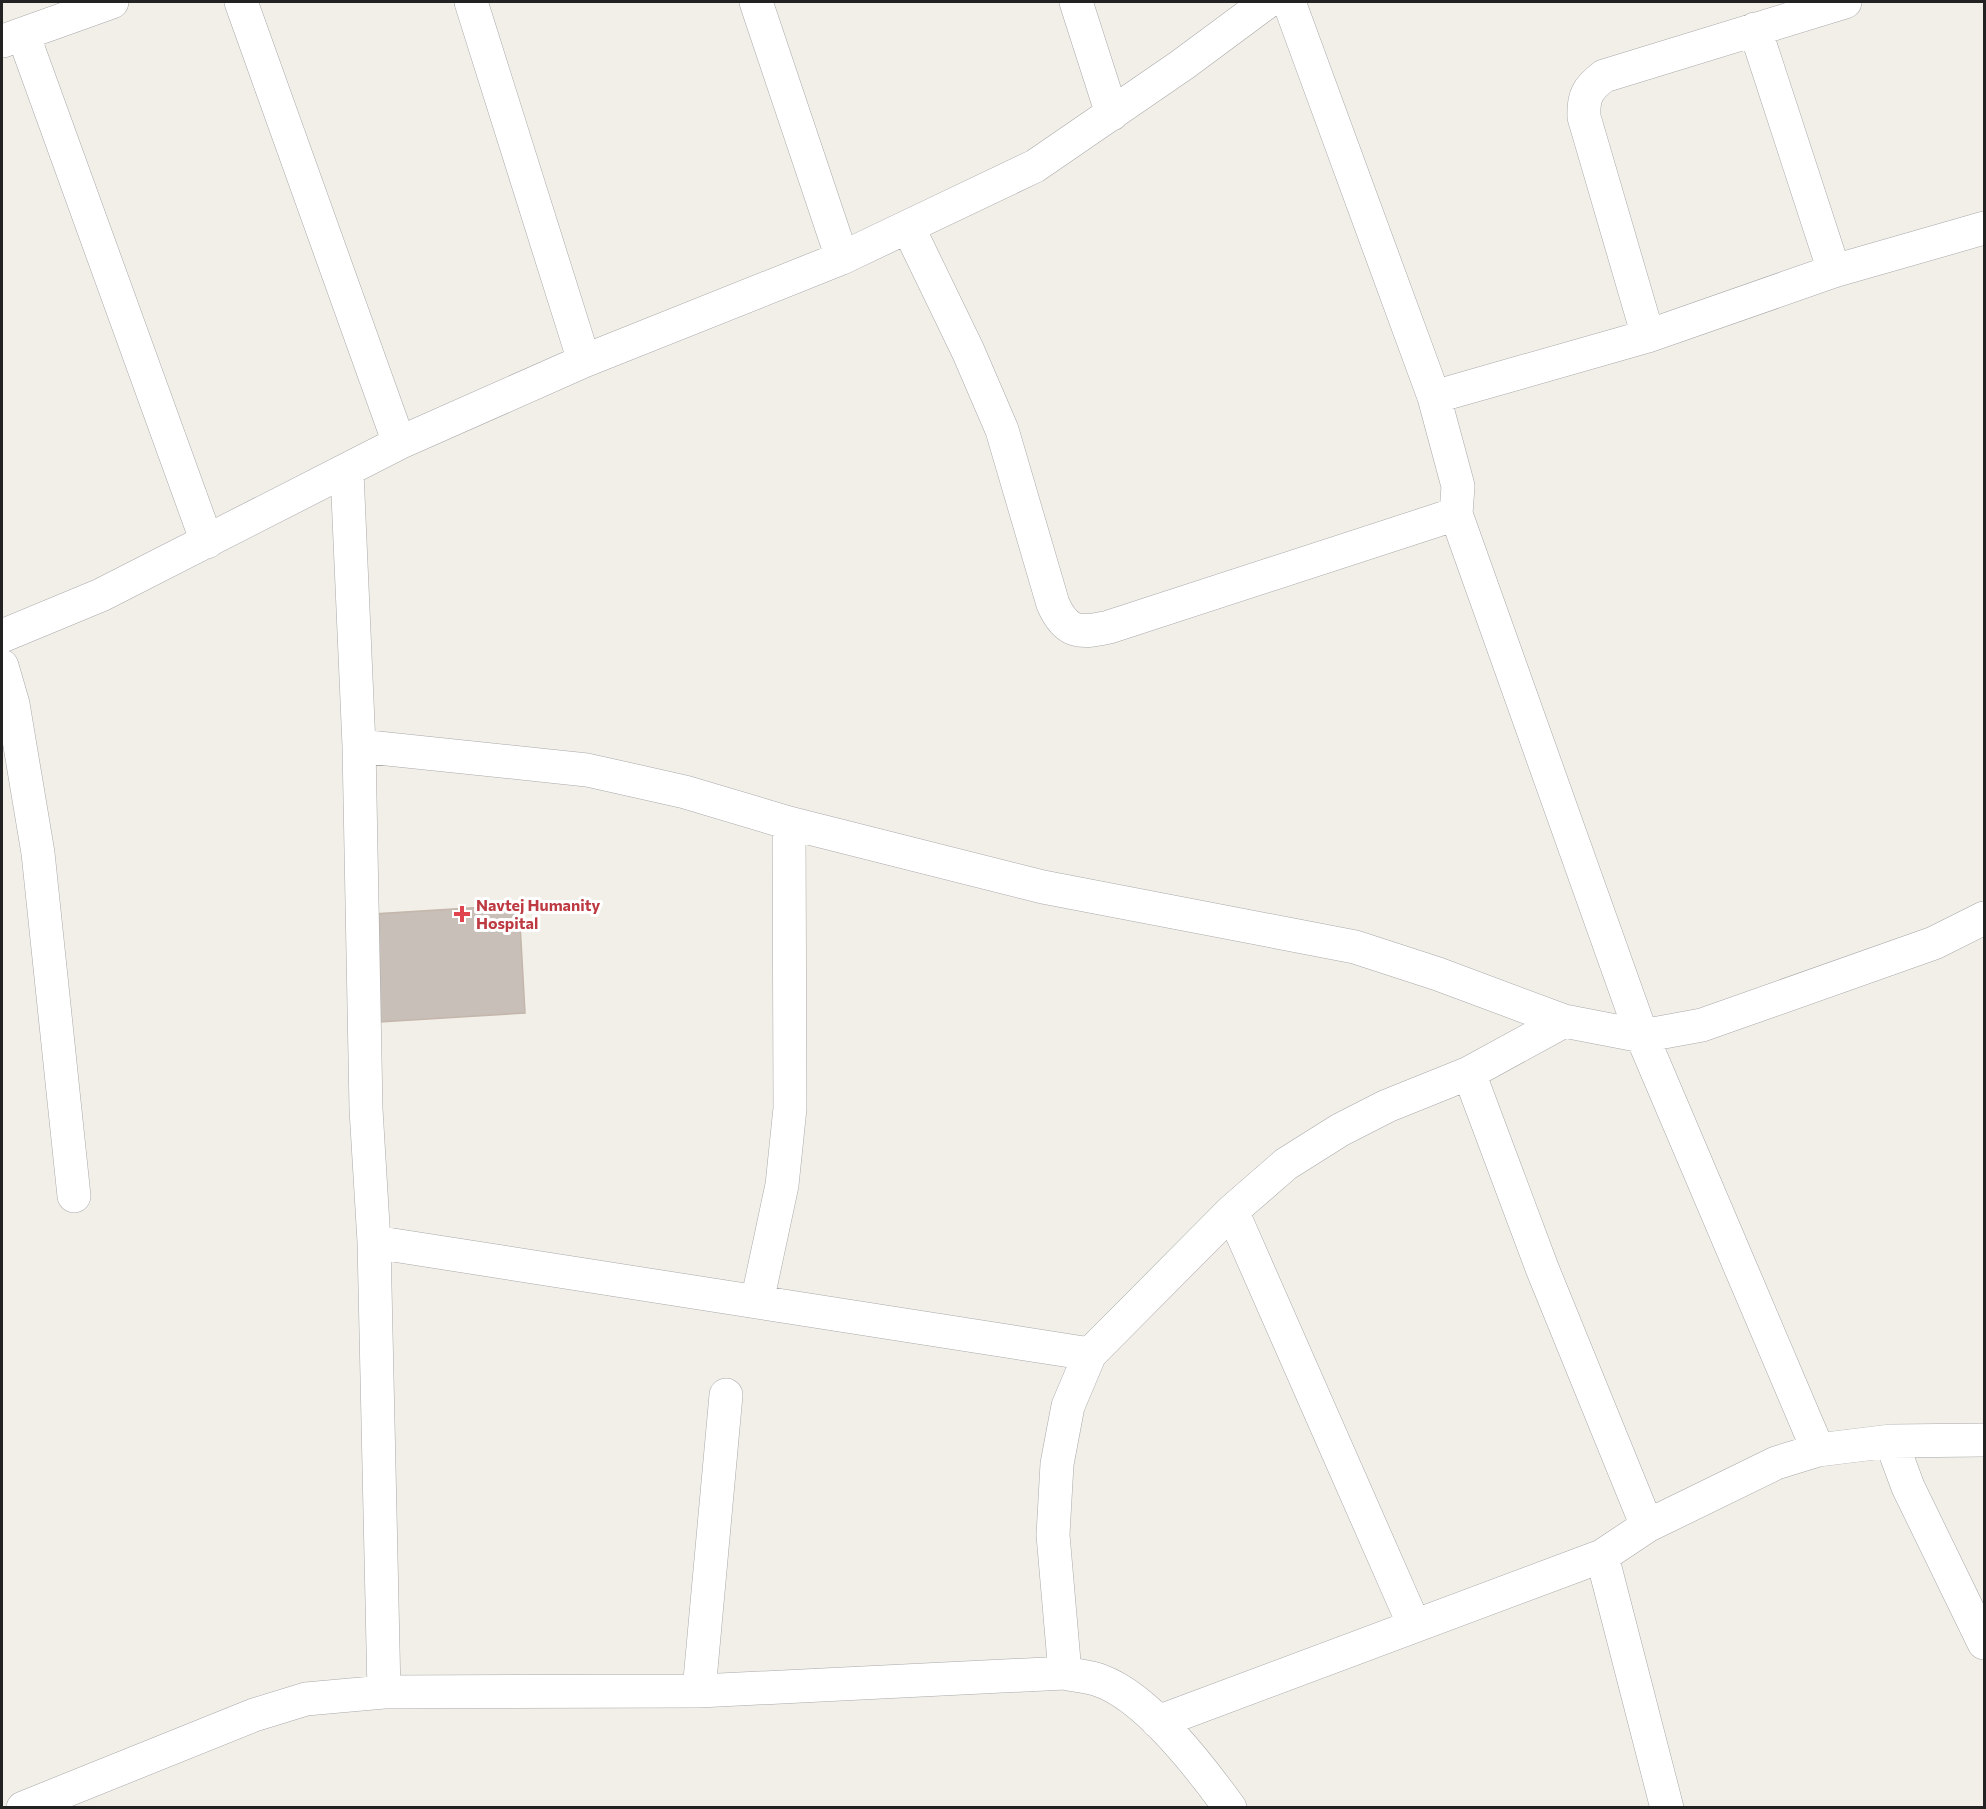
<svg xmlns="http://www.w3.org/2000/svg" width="1986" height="1809" viewBox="0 0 1986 1809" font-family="Commissioner,sans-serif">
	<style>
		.building { fill: #c7bfb8; stroke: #c4b6ab; stroke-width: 1.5 }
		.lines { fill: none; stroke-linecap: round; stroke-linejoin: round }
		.minor-casing { stroke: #a9a9a9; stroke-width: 34 }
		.minor { stroke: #fff; stroke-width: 33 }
		.health-dot { fill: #e0444e; stroke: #fff; stroke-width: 2 }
		.labels { text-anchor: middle; stroke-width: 6; stroke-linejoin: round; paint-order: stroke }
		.health-label { font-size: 16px; font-weight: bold; fill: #be3a42; stroke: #fff; text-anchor: start }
	</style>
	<rect width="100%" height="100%" fill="#f2efe9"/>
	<path class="building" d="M519,905L525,1013L380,1022L373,914Z"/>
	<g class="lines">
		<defs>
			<path id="minor" d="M241,2L399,443
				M471,2L584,361
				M756,2L842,258
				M1076,2L1112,114
				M1289,2L1434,397L1458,486L1456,514L1642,1036L1818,1450
				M1755,29L1834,271
				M23,34L207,542
				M3,41L112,2
				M908,227L968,351L1002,430L1053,604C1066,633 1079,634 1109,627L1456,514
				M1648,336L1584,117C1583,96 1588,88 1604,76L1845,2
				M1434,397L1648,336L1834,271L1984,228
				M347,472L359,746L366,1109L374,1242L384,1692
				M2,636L101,595L399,443L584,361L842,258L1035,166L1182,65L1267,2
				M2,666L13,704L38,853L74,1196
				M359,746L587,770L685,792L789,823L1043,887L1355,947L1438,974L1564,1021L1642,1036L1702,1025L1934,943L1984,918
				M1469,1073L1542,1268L1647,1526
				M1232,1211L1414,1625
				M374,1242L1090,1354
				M757,1302L782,1185L790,1108L789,823
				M1891,1441L1908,1487L1984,1643
				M1602,1556L1667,1808
				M1065,1673L1053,1535L1057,1464L1068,1406L1090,1354L1232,1211L1286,1164L1340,1130L1387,1106L1469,1073L1564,1021
				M699,1691L726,1395
				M1158,1722L1602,1556L1647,1526L1776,1463L1818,1450L1891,1441L1984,1440
				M23,1808L254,1715L306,1699L384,1692L699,1691L1065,1673C1076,1676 1090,1676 1101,1681C1148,1698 1201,1768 1230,1808"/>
		</defs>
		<use href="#minor" class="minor-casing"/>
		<use href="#minor" class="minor"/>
	</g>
	<path class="health-dot" d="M459 905h6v6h6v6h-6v6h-6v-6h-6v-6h6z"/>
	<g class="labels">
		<g class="health-label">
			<text x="476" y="911">Navtej Humanity<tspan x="476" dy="18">Hospital</tspan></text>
		</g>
	</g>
	<rect width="1986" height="1809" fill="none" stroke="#222222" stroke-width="6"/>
</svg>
